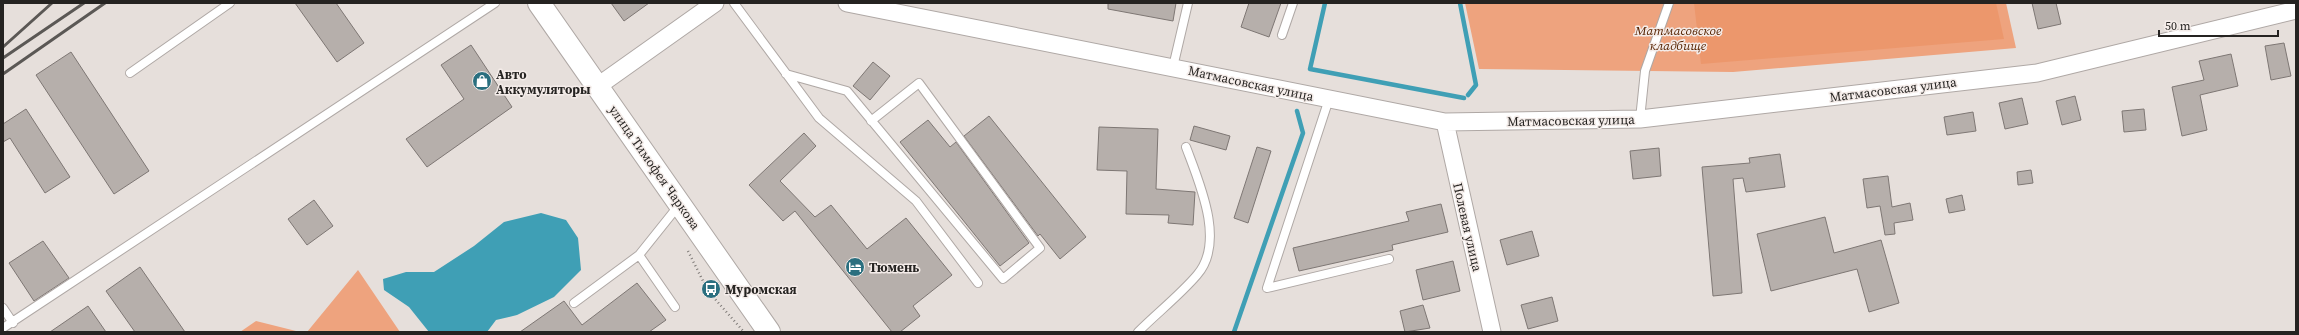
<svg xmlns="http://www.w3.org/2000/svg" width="2299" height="335" viewBox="0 0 2299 335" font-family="'Source Serif 4',serif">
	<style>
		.green { fill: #eea37e }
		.forest { fill: #ec976c }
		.water { fill: #3f9fb5 }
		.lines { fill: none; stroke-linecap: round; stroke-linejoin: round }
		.stream { stroke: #3f9fb5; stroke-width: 4.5 }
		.building { fill: #b6afab; stroke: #7e7774 }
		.lane-casing { stroke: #afa8a5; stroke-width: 10 }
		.street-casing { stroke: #afa8a5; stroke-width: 19 }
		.secondary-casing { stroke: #afa8a5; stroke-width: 24 }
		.path { stroke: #7f7b78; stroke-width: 2.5; stroke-dasharray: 1 3; stroke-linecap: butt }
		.lane { stroke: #fff; stroke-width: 8 }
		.street { stroke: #fff; stroke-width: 17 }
		.secondary { stroke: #fff; stroke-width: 22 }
		.rail { stroke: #5b5855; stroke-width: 3 }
		.labels { text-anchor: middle; stroke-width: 3; stroke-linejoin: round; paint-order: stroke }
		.park-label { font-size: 13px; font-style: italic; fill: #572301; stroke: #f4ece9 }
		.poi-label { font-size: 13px; font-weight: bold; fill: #252321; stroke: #f4ece9; text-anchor: start }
		.street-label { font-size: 13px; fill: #252321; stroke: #f4ece9 }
	</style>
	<rect width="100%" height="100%" fill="#e6dfdb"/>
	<path class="green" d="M1465,3H2006L2016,48L1733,72L1479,69Z
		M358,270L400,332H307Z
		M256,321L300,332H240Z"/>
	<path class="forest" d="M1694,3H1996L2004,39L1701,64Z"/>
	<path class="water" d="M541,213L566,220L578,238L581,270L554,297L517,315L496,320L487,332H429L409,307L384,290L383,279L406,272H434L474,246L504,222Z"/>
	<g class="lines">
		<path class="stream" d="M1325,3L1310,69L1464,98
			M1460,3L1476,85L1468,95
			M1234,332L1303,133L1297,111"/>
	</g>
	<path class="building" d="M295,3H336L364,43L337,62Z
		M611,3H649L624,21Z
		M1108,3H1176L1173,21L1108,9Z
		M1249,3H1281L1269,37L1241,27Z
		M2032,3H2056L2061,24L2038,29Z
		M2284,43L2291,76L2271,80L2265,46Z
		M471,45L512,107L427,167L406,139L464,99L441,65Z
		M71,52L149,171L114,194L36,75Z
		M2231,54L2238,86L2200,95L2207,130L2182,136L2172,87L2204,80L2199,61Z
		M873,62L890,76L870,100L853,86Z
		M2075,96L2081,120L2062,125L2056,101Z
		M2022,98L2028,124L2005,129L1999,103Z
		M26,109L70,177L45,193L10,138L3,142V124Z
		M2144,109L2146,130L2124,132L2122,111Z
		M1973,112L1976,131L1947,135L1944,117Z
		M989,116L1086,237L1060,259L1040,234L1038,236L964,136Z
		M928,120L950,147L956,142L1029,243L1000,266L900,142Z
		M1194,126L1230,136L1226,150L1190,140Z
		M1099,127L1158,129L1156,189L1195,192L1193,225L1168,223L1169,215L1126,214L1127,171L1097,170Z
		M804,133L816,146L780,181L815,217L831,205L867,249L906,218L952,275L913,306L920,316L900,332H892L795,211L783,221L749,185Z
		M1257,147L1271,151L1248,223L1234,218Z
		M1659,148L1661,176L1633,179L1630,151Z
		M1780,154L1785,187L1746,192L1743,178L1733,179L1742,293L1713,296L1702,167L1750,163L1749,158Z
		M2031,170L2033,183L2018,185L2017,172Z
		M1888,176L1892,207L1910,203L1913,220L1894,223L1895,234L1885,235L1880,206L1867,208L1863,179Z
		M1962,195L1965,210L1949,213L1946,199Z
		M314,200L333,226L307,245L288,219Z
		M1441,204L1448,232L1392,245L1393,250L1299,271L1293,248L1409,221L1406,212Z
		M1825,217L1834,253L1881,240L1899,303L1869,312L1857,269L1771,291L1757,234Z
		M1532,231L1539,256L1507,265L1500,240Z
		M43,241L69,278L34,301L9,263Z
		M1453,261L1460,291L1423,300L1416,270Z
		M140,267L185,332H135L106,291Z
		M637,283L666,320L649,332H520L564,301L582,325Z
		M1552,297L1558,321L1528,329L1521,305Z
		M1423,305L1430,328L1405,332L1400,311Z
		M88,306L106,332H50Z"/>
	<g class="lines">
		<defs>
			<path id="lane" d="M734,3L819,118L916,201L978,283
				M1282,35L1293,3
				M1173,67L1188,3
				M130,73L230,3
				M786,74L847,91L1003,279L1040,248L919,83L871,121
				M1329,99L1267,288L1389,259
				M1640,119L1645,71L1669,3
				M574,303L639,255
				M675,307L639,255L679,205
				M3,308L13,323
				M3,328L495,3
				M1138,332C1157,313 1180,295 1197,275C1226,242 1199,182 1186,147"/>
			<path id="street" d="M847,3L1445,122L1640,119L2037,73L2296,10
				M598,86L715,3
				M1445,122L1492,332"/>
			<path id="secondary" d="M539,3L769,332"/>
		</defs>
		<use href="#lane" class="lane-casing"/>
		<use href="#street" class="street-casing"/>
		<use href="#secondary" class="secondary-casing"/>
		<path class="path" d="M688,251L708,291L744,332"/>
		<use href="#lane" class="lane"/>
		<use href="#street" class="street"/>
		<use href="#secondary" class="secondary"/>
		<path class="rail" d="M3,47L52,3
			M3,58L84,3
			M3,74L105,3"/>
	</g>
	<defs>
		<symbol id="shop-disc" viewBox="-11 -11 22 22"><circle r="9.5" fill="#2a6f7f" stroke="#f4ece9"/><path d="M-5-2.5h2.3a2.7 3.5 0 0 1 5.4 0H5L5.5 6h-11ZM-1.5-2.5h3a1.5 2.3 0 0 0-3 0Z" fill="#fff"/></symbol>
		<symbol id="hotel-disc" viewBox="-11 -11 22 22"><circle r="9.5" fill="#2a6f7f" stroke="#f4ece9"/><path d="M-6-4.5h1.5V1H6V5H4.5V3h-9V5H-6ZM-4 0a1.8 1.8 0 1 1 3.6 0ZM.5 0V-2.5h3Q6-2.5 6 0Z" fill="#fff"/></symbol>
		<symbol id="bus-disc" viewBox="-11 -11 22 22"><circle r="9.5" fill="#2a6f7f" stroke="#f4ece9"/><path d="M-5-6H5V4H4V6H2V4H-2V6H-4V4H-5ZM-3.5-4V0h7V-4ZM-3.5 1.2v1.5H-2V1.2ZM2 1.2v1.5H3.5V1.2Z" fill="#fff"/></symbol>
	</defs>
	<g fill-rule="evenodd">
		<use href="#shop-disc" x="471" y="70" width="22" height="22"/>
		<use href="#hotel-disc" x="844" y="256" width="22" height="22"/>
		<use href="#bus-disc" x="700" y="278" width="22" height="22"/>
	</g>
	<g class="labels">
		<g class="park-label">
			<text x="1678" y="35">Матмасовское<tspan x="1678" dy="15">кладбище</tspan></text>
		</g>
		<g class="poi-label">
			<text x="496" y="79">Авто<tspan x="496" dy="15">Аккумуляторы</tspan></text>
			<text x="869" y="272">Тюмень</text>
			<text x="725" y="294">Муромская</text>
		</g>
		<g class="street-label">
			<text transform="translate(1251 83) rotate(12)" y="5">Матмасовская улица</text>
			<text transform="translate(1893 89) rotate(-7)" y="5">Матмасовская улица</text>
			<text transform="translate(1571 120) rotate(-1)" y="5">Матмасовская улица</text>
			<text transform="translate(655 167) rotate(55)" y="5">улица Тимофея Чаркова</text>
			<text transform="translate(1468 227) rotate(77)" y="5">Полевая улица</text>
		</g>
	</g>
	<rect width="2299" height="335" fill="none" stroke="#252321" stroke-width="8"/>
	<path d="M2159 30v6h119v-6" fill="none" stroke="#252321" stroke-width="2"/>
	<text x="2165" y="30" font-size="12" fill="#252321" stroke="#f4ece9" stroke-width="3" paint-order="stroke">50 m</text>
</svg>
